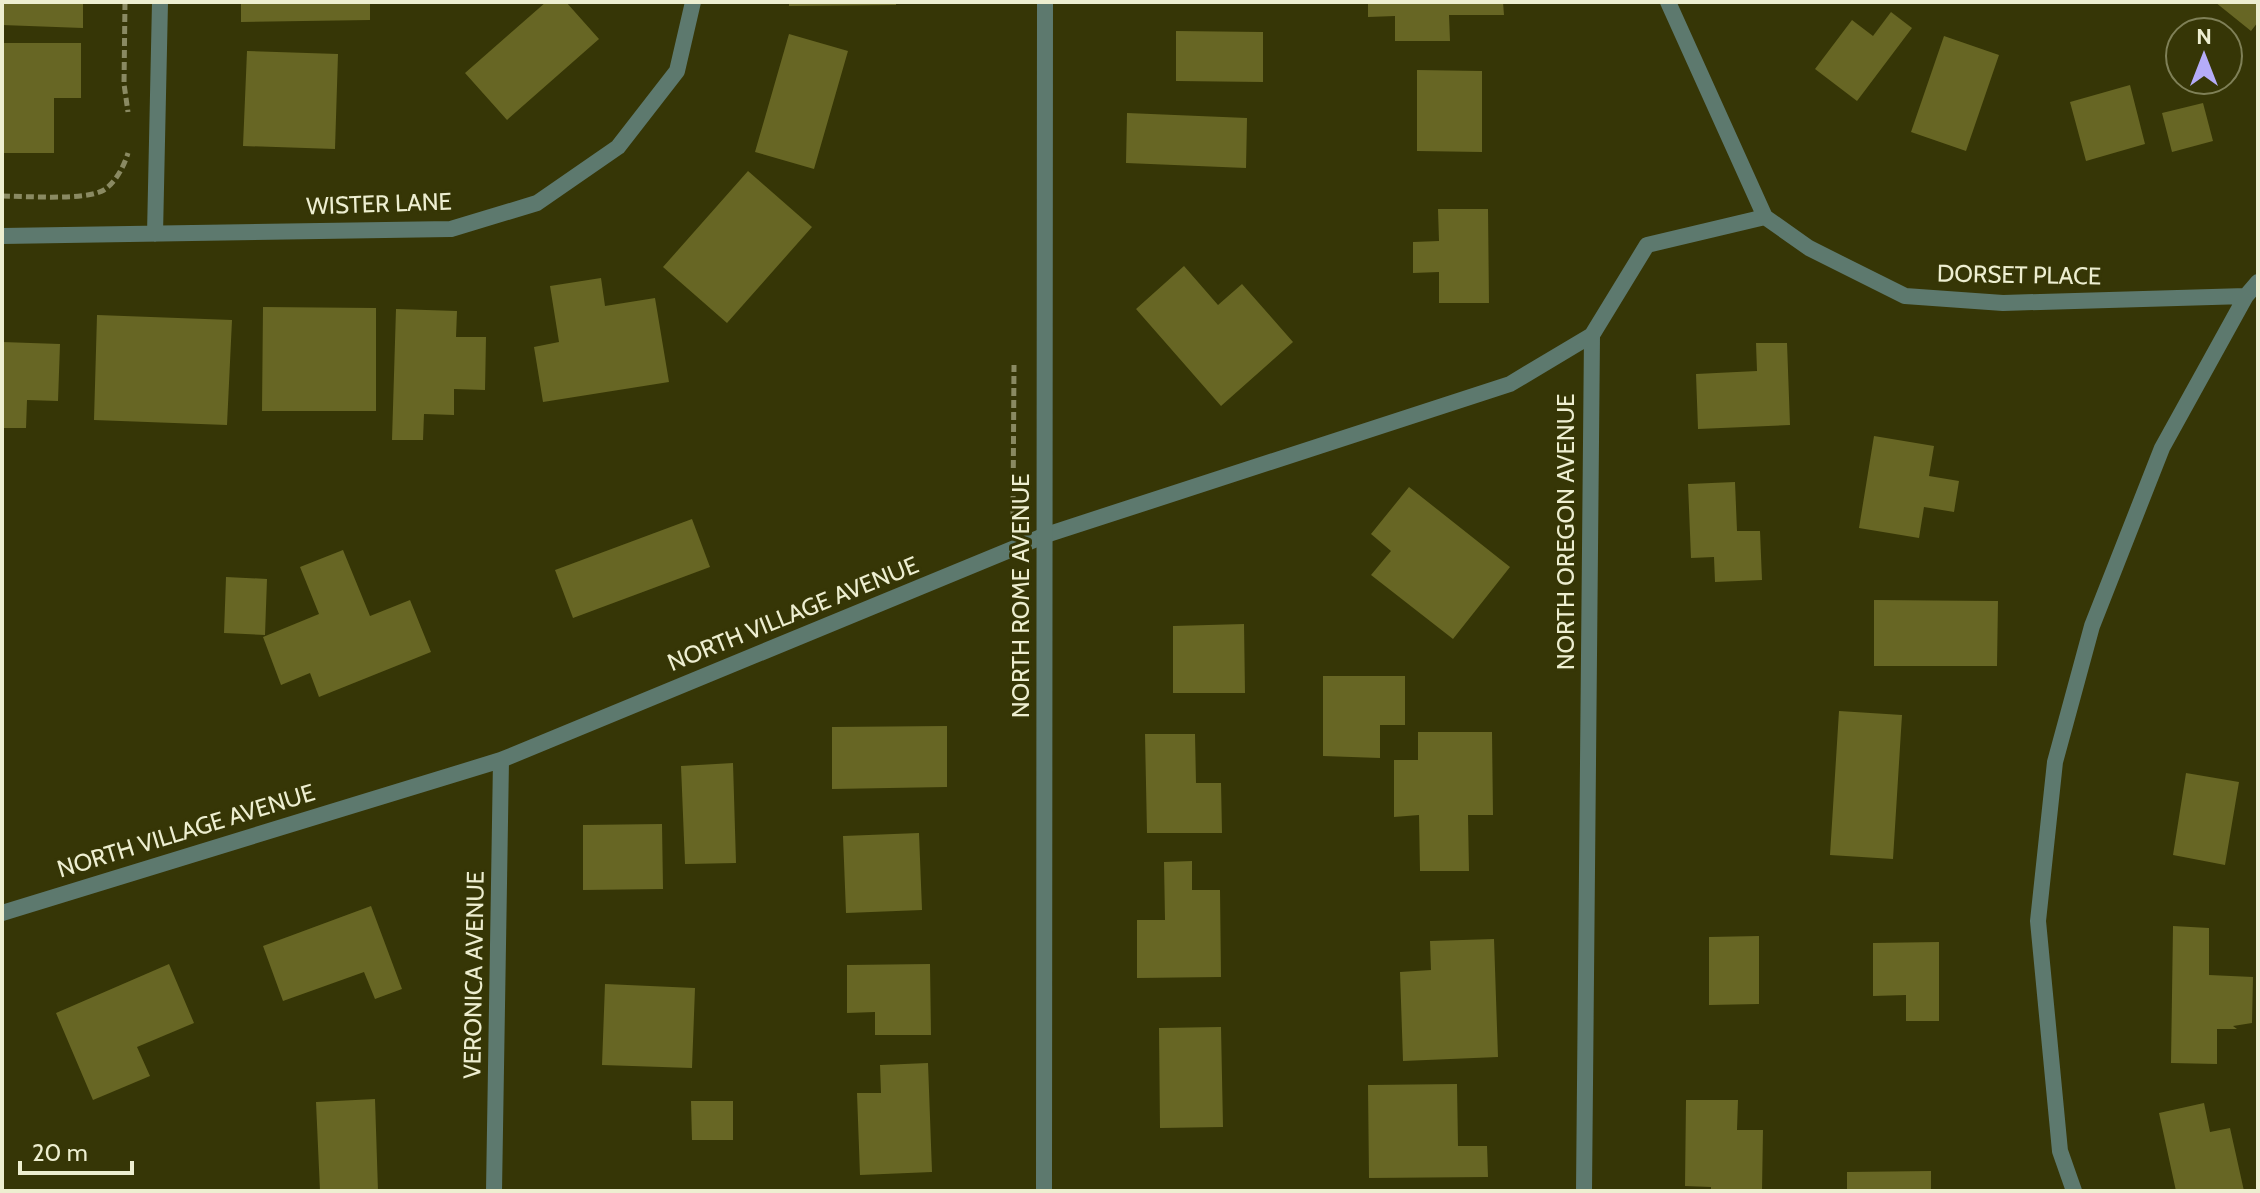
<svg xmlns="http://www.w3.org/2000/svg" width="2260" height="1193" viewBox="0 0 2260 1193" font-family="Cabin,sans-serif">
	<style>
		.building { fill: #676624 }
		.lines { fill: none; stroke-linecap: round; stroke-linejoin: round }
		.path { stroke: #8a8a62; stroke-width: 5; stroke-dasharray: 8 4; stroke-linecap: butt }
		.minor { stroke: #5d796e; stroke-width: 16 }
		.tertiary { stroke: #5d796e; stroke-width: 16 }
		.labels { text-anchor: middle; stroke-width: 6; stroke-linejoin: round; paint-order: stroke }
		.street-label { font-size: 24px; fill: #edeed0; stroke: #363606 }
	</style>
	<rect width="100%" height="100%" fill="#363606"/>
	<path class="building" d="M2,2H83V28L2,25Z
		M241,2H370V20L241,22Z
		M546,2H566L599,39L507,120L465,73Z
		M789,2H896V5L789,6Z
		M1368,2H1503L1504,15H1449L1450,41H1395V16L1368,17Z
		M2215,2H2258V22L2251,31Z
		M1891,12L1912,28L1857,101L1815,69L1852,20L1873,36Z
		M1176,31L1263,32V82L1176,81Z
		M789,34L848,51L814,169L755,152Z
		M1944,36L1999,55L1966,151L1911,132Z
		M2,43H81V98H54V153H2Z
		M247,51L338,54L335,149L243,146Z
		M1417,70L1482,71V152L1417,151Z
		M2130,85L2145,144L2086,161L2070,102Z
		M2203,103L2213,141L2172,152L2162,113Z
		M1127,113L1247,118L1246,168L1126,163Z
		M748,171L812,227L727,323L663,267Z
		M1438,209H1488L1489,303H1439V272L1413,273V242L1439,241Z
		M1184,266L1218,305L1242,284L1293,342L1221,406L1136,309Z
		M601,278L605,306L655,298L669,382L543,402L534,347L559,342L550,286Z
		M263,307L376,308V411H262Z
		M396,309L457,311L456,337H486L485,390L454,389V415L424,414L423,440H392Z
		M97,315L232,320L227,425L94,420Z
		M2,342L60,344L58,401L27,400L26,428H2Z
		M1756,343H1787L1790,425L1698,429L1696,374L1757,371Z
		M1874,436L1934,446L1929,476L1959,481L1954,512L1924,507L1919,538L1859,528Z
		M1735,482L1737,531H1760L1762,580L1715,582L1714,557L1691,558L1688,484Z
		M1409,487L1510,567L1453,639L1371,575L1391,551L1371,534Z
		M692,519L710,567L573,618L555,570Z
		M343,550L370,616L410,600L431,652L319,697L310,673L281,685L263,637L319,614L300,567Z
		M226,577L267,579L265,635L224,633Z
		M1874,600L1998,601L1997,666H1874Z
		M1244,624L1245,693H1173V626Z
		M1323,676H1405V725H1380V758L1323,756Z
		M1839,711L1902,715L1893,859L1830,855Z
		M947,726V787L832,789V727Z
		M1418,732H1492L1493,815H1468L1469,871H1420L1419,815L1394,817V760H1418Z
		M1145,734H1195L1196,783H1221L1222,833H1147Z
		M733,763L736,863L685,864L681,766Z
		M2186,773L2239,782L2225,865L2173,855Z
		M662,824L663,889L583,890V825Z
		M919,833L922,910L846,913L843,836Z
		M1192,861V890H1220L1221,977L1137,978V920H1165L1164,862Z
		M371,906L402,989L375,999L364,972L283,1001L263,946Z
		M2173,926L2209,928V975L2253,977L2252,1023L2233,1026L2237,1029H2217V1064L2171,1063Z
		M1759,936V1004L1709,1005V937Z
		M1494,939L1498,1057L1403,1061L1400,972L1431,970L1430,941Z
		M1939,942V1021H1906V995L1873,996V943Z
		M169,964L194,1023L137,1047L150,1076L93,1100L56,1013Z
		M930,964L931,1035H875V1012L847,1013V965Z
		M605,984L695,988L692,1068L602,1065Z
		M1221,1027L1223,1127L1160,1128L1159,1028Z
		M928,1063L932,1172L860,1175L857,1093H881L880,1065Z
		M1457,1084L1458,1146H1487L1488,1177L1369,1178L1368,1085Z
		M375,1099L378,1191H320L316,1102Z
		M1686,1100H1738L1737,1130H1763L1762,1191H1711V1187L1685,1186Z
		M691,1101H733V1140H692Z
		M2204,1103L2210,1132L2230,1128L2244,1191H2176L2159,1113Z
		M1931,1171V1191H1847V1172Z"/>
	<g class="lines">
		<path class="path" d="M125,2L124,84L128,112
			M2,196C25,196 85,201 104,190C116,182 124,166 128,153
			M1013,516L1014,365"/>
		<path class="minor" d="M1668,2L1765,217
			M1765,217L1809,248L1905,296L2003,303L2246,296
			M155,234L160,2
			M2,236L451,229L537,203L618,147L677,71L693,2
			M2,913L501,760L1046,535L1510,384L1592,335
			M494,1191L501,760
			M1584,1191L1592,335L1647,245L1765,217
			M2074,1191L2060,1151L2038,921L2055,762L2092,626L2162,448L2246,296L2258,282"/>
		<path class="tertiary" d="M1044,1191L1045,2"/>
	</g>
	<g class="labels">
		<g class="street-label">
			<text transform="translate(379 204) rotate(-2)" y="8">WISTER LANE</text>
			<text transform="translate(2019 275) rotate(1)" y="8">DORSET PLACE</text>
			<text transform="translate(1566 532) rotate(-90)" y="8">NORTH OREGON AVENUE</text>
			<text transform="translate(1021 596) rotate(-90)" y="8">NORTH ROME AVENUE</text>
			<text transform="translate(793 614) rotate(-22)" y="8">NORTH VILLAGE AVENUE</text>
			<text transform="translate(186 831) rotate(-17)" y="8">NORTH VILLAGE AVENUE</text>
			<text transform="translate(474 975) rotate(-89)" y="8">VERONICA AVENUE</text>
		</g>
	</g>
	<rect width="2260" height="1193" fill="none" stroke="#edeed0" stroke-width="8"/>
	<g transform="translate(2204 56)"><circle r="38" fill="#363606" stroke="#7f8057" stroke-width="2"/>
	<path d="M0-6L14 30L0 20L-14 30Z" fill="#b5acf8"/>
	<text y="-12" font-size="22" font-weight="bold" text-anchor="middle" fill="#edeed0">N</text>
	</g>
	<path d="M20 1161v12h112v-12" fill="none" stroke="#edeed0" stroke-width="4"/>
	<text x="32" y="1161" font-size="24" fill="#edeed0" stroke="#363606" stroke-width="6" paint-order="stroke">20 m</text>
</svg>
